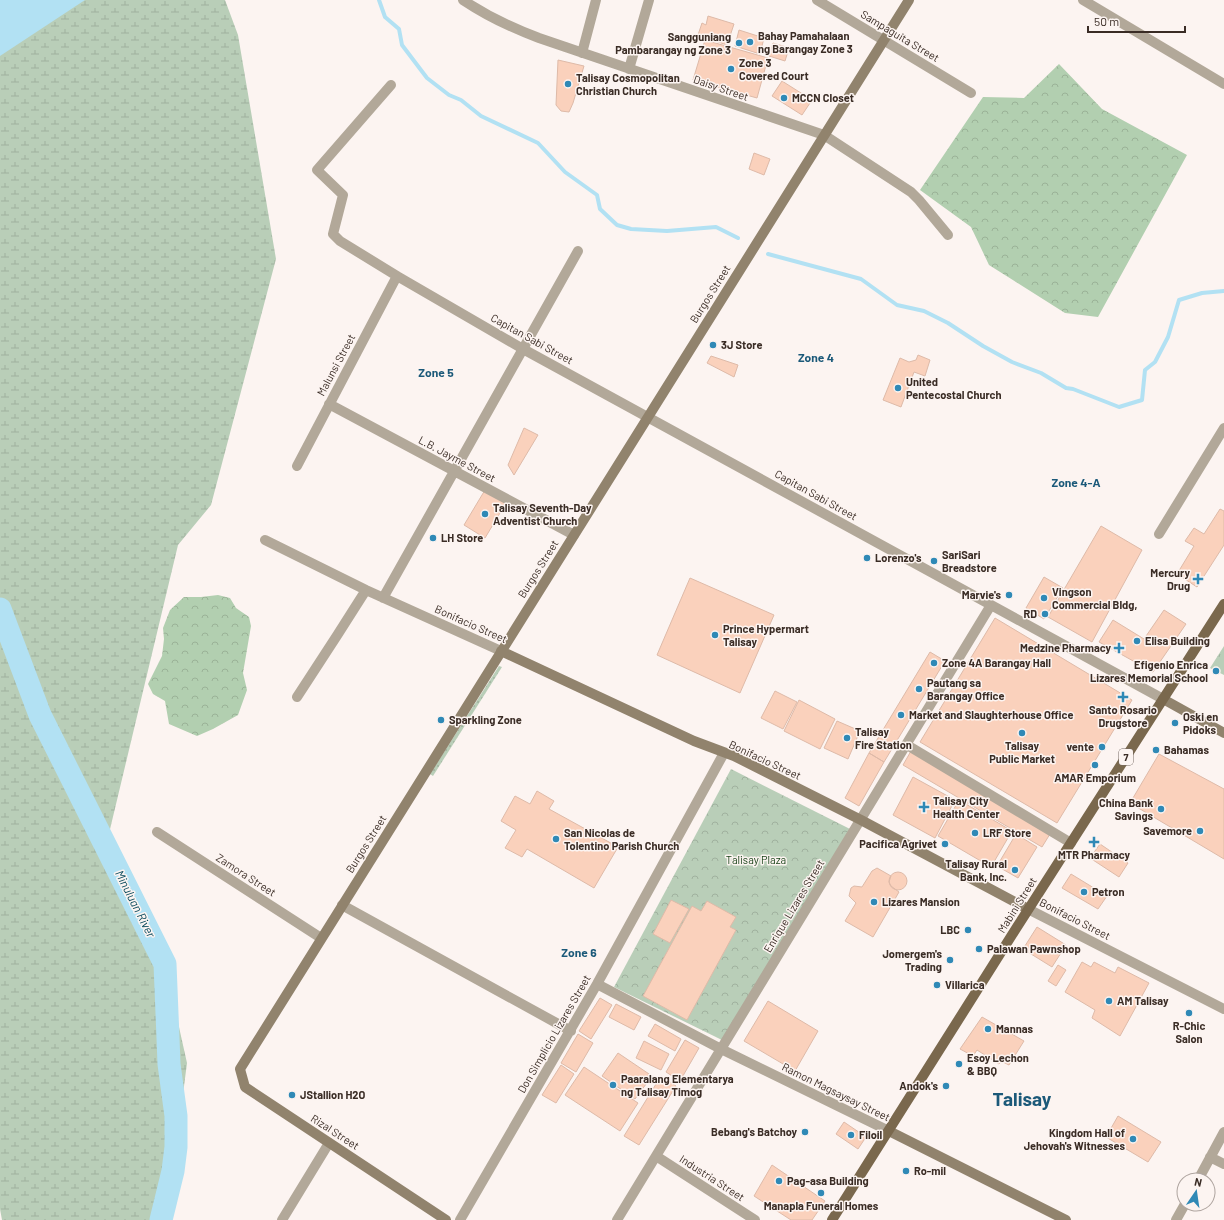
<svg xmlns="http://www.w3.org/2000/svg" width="1224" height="1220" viewBox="0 0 1224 1220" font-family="Barlow,sans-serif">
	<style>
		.grass { fill: url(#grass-tufts) }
		.forest { fill: url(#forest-crowns) }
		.wetland { fill: url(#wetland-marsh) }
		.park { fill: url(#park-crowns) }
		.garden { fill: url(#garden-dots) }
		.water { fill: #b2e1f3 }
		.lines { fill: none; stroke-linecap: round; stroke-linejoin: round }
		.stream { stroke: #b2e1f3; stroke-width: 4 }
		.river { stroke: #b2e1f3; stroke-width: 23 }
		.building { fill: #fad1bc; stroke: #debaa8 }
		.street { stroke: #b2a899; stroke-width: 10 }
		.secondary { stroke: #91836d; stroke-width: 10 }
		.primary { stroke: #7a684d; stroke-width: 10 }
		.poi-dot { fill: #2f89b6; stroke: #fcf4f1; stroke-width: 1.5 }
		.labels { text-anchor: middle; stroke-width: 3; stroke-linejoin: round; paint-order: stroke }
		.shield { fill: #fcf4f1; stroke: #746862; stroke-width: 1 }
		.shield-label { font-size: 10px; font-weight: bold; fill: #3a2c25 }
		.poi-label { font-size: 11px; font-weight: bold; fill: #3a2c25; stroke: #fcf4f1; text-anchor: start }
		.street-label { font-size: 11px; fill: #3a2c25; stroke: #fcf4f1 }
		.park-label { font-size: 11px; fill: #123d12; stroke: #fcf4f1 }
		.neighbourhood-label { font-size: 12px; font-weight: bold; fill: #1b5979; stroke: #fcf4f1 }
		.water-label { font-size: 12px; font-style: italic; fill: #0b4b5d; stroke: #fcf4f1 }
		.town-label { font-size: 19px; font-weight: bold; fill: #1b5979; stroke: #fcf4f1 }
	</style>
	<defs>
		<pattern id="grass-tufts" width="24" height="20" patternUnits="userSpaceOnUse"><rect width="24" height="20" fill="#b9ceb8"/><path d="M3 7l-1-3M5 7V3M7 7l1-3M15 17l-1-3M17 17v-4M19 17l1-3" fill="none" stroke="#a0b19e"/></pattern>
		<pattern id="forest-crowns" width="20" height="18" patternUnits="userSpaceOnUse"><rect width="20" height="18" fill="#b2cfb0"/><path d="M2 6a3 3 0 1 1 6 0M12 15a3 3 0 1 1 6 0" fill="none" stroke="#9ab297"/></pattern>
		<pattern id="wetland-marsh" width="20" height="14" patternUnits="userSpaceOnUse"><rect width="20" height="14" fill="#b9ceb8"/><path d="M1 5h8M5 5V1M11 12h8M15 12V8" fill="none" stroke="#a0b19e"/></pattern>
		<pattern id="park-crowns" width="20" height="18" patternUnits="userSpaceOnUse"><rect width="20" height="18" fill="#b9ceb8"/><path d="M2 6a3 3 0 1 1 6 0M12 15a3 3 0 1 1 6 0" fill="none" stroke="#a0b19e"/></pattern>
		<pattern id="garden-dots" width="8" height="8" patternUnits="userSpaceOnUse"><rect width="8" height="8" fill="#b9ceb8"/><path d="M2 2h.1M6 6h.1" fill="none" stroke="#a0b19e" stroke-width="1.8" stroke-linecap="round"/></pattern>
	</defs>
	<rect width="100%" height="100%" fill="#fcf4f1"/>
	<path class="grass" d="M1224,646V675L1210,668Z"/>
	<path class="forest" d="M1059,64L1102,109L1187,155L1098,317L1065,313L989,265L971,227L920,190L983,97L1024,98Z
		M218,595L230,598L236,608L249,617L251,626L243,673L247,690L238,715L213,729L197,736L169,724L165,701L153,694L148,684L162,656L164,639L163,628L170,610L184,597H201Z"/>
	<path class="wetland" d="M0,0H225L238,35L276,259L211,505L178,545L106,846L165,964L187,1063L173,1171L165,1220H2L0,1209Z"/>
	<path class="park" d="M731,769L852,830L724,1041L614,987Z"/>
	<path class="garden" d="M499,666L502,667L433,776L430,774Z"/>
	<path class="water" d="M0,0H85L0,56Z"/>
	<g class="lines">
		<path class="stream" d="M379,0L385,17L399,29L402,45L427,78L449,95L461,100L481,116L538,143L565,172L597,195L600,209L617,225L631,229L667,231L716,227L738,238
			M768,254L861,279L897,305L924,311L948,323L983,346L1012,362L1041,373L1066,388L1073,389L1119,407L1142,400L1145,370L1155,362L1168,337L1179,300L1202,293L1224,291"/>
		<path class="river" d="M0,609L40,715L165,964L168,1038L169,1064L176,1116V1147L173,1171L161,1220"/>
	</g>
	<path class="building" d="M708,16L734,24L727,45L698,35L702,23L706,25Z
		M739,30L764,38L760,54L735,46Z
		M705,40L768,58L757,98L693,80Z
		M773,43L789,48L785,61L769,56Z
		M558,60L584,66L573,103L569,112L561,111L556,105Z
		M782,81L812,100L802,115L772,96Z
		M754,153L770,159L764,175L749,169Z
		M918,355L930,360L925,376L914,372L901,407L883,400L900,358L909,362L916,360Z
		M711,356L738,365L734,377L707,363Z
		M524,428L538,435L514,475L508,465Z
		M485,490L506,503L485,538L464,525Z
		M1220,509L1224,511V545L1197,587L1177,574L1194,546L1185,541L1194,528L1204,534Z
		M1101,526L1142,550L1092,642L1048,617Z
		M1044,577L1063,588L1044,619L1026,608Z
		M690,578L774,615L740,693L657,655Z
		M1164,610L1186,624L1153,672L1099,642L1113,620L1144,639Z
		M995,618L1132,700L1057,823L920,742Z
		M930,652L945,661L884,762L869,753Z
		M775,691L797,702L783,729L761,718Z
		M799,700L835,719L820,749L784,731Z
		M837,721L860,731L848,759L824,748Z
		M911,751L1050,834L1042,847L903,765Z
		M869,753L884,762L859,806L845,798Z
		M1159,754L1224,789V859L1130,803Z
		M913,777L955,800L935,838L893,815Z
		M537,791L554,801L549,809L618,847L594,888L527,849L522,857L505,848L516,830L501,821L515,796L530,804Z
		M959,800L1012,831L991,867L938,836Z
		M1016,834L1037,847L1018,878L997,866Z
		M1100,844L1128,863L1119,877L1090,858Z
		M877,868L891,876L889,882L891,886L899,892L873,937L845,921L856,903L849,896L851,888L854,886L862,887L872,871Z
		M889 881a9 9 0 1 1 18 0a9 9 0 1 1-18 0Z
		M1071,874L1107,896L1098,909L1062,888Z
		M671,900L689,909L670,943L653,934Z
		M707,901L736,917L730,927L736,930L687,1020L643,996L692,906L701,911Z
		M1037,927L1066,945L1052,967L1023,949Z
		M1082,962L1091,967L1094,962L1115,973L1118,967L1149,983L1120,1036L1092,1018L1095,1010L1065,992Z
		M1058,965L1066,970L1056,986L1048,981Z
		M600,998L612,1005L591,1039L579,1031Z
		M768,1001L818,1031L795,1071L744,1041Z
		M616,1004L641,1017L634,1030L609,1017Z
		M982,1017L1024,1041L1009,1065L1001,1061L999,1064L977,1050L973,1056L960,1049Z
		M655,1024L681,1039L675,1051L648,1036Z
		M578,1034L593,1043L576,1072L561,1063Z
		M685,1040L699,1048L680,1081L666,1072Z
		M644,1041L669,1054L661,1070L636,1058Z
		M618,1053L652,1076L635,1099L602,1076Z
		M561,1065L574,1074L556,1103L542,1095Z
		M584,1067L638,1103L620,1131L565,1095Z
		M661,1076L676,1086L639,1145L624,1136Z
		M1118,1116L1161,1142L1148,1162L1106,1137Z
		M844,1122L866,1137L858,1149L836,1134Z
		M772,1165L825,1201L812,1220H791L754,1196Z"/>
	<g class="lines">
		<path class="street" d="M463,0C487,16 512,28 539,38L824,135L911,192L919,200L948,235
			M817,0L971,93
			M1083,0L1224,84
			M582,53L596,0
			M629,69L649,0
			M391,85L317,170L343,195L333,234L340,241L397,276L523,349L1163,699
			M329,404L574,535
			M297,466L397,276
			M1159,534L1224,428
			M265,540L366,590L501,651
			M383,598L578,251
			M297,697L338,634L366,590
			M907,745L1071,843
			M157,832L321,938
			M342,905L571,1031
			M1028,909L1224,1009
			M597,984L721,1049L889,1131
			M656,1156L755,1220
			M1210,1157L1224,1164
			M1198,1180L1224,1132
			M282,1220L329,1143
			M460,1220L597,984L724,753
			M617,1220L991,605
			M1176,1220L1185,1204"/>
		<path class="secondary" d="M501,651L694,741L734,756L861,820L1028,909
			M1163,699L1224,733
			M889,1131L1066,1220
			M446,1220L245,1087L240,1069L909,0"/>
		<path class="primary" d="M832,1220L1017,927L1224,604"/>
	</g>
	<g class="poi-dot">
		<circle cx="750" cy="42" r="4"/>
		<circle cx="739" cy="43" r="4"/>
		<circle cx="731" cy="69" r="4"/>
		<circle cx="568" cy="84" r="4"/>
		<circle cx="784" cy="98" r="4"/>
		<circle cx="713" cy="345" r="4"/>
		<circle cx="898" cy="388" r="4"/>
		<circle cx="485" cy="514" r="4"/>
		<circle cx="433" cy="538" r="4"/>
		<circle cx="867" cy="558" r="4"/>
		<circle cx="934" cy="561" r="4"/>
		<path d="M1196 573h4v4h4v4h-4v4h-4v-4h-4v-4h4z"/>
		<circle cx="1009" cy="595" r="4"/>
		<circle cx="1044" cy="598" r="4"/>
		<circle cx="1045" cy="614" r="4"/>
		<circle cx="715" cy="635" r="4"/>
		<circle cx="1137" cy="641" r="4"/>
		<path d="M1117 642h4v4h4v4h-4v4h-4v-4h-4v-4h4z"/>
		<circle cx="934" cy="663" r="4"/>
		<circle cx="1216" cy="671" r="4"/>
		<circle cx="919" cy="689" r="4"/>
		<path d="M1121 691h4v4h4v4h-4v4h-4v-4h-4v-4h4z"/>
		<circle cx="901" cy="715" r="4"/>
		<circle cx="441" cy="720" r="4"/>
		<circle cx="1175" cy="723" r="4"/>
		<circle cx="1022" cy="733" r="4"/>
		<circle cx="847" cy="738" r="4"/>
		<circle cx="1102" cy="747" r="4"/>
		<circle cx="1156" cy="750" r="4"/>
		<circle cx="1095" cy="765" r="4"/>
		<path d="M922 801h4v4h4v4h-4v4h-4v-4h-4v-4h4z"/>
		<circle cx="1161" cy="809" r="4"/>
		<circle cx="1200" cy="831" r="4"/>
		<circle cx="975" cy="833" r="4"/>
		<circle cx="556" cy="839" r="4"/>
		<path d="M1092 836h4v4h4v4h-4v4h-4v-4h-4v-4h4z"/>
		<circle cx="945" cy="844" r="4"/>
		<circle cx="1015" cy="870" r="4"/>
		<circle cx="1084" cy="892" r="4"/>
		<circle cx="874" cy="902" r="4"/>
		<circle cx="968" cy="930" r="4"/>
		<circle cx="979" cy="949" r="4"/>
		<circle cx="950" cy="960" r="4"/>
		<circle cx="937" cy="985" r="4"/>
		<circle cx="1109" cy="1001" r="4"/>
		<circle cx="1189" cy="1013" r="4"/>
		<circle cx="988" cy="1029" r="4"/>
		<circle cx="959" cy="1064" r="4"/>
		<circle cx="613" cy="1085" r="4"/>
		<circle cx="946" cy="1086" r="4"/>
		<circle cx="292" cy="1095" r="4"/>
		<circle cx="805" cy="1132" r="4"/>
		<circle cx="851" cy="1135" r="4"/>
		<circle cx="1133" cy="1139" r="4"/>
		<circle cx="906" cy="1171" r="4"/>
		<circle cx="779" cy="1181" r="4"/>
		<circle cx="821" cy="1193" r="4"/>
	</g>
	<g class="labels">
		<rect class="shield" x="1119" y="749" width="14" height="16" rx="3"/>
		<g class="shield-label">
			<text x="1126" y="761">7</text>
		</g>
		<g class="poi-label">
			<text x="758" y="40">Bahay Pamahalaan<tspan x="758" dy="13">ng Barangay Zone 3</tspan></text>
			<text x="731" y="41" text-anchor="end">Sangguniang<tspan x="731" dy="13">Pambarangay ng Zone 3</tspan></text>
			<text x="739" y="67">Zone 3<tspan x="739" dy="13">Covered Court</tspan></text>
			<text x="576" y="82">Talisay Cosmopolitan<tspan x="576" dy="13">Christian Church</tspan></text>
			<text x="792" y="102">MCCN Closet</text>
			<text x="721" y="349">3J Store</text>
			<text x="906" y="386">United<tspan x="906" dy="13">Pentecostal Church</tspan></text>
			<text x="493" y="512">Talisay Seventh-Day<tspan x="493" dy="13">Adventist Church</tspan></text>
			<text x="441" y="542">LH Store</text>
			<text x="942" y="559">SariSari<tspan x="942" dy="13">Breadstore</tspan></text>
			<text x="875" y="562">Lorenzo's</text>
			<text x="1190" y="577" text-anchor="end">Mercury<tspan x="1190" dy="13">Drug</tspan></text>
			<text x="1052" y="596">Vingson<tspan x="1052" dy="13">Commercial Bldg,</tspan></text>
			<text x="1001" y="599" text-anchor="end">Marvie's</text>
			<text x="1037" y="618" text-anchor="end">RD</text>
			<text x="723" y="633">Prince Hypermart<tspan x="723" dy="13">Talisay</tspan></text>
			<text x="1145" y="645">Elisa Building</text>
			<text x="1111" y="652" text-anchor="end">Medzine Pharmacy</text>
			<text x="942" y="667">Zone 4A Barangay Hall</text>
			<text x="1208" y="669" text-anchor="end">Efigenio Enrica<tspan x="1208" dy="13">Lizares Memorial School</tspan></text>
			<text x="927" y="687">Pautang sa<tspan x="927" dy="13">Barangay Office</tspan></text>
			<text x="1123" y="714" text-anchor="middle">Santo Rosario<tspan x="1123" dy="13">Drugstore</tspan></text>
			<text x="909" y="719">Market and Slaughterhouse Office</text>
			<text x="1183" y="721">Oski en<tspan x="1183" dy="13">Pidoks</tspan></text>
			<text x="449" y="724">Sparkling Zone</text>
			<text x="855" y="736">Talisay<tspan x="855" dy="13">Fire Station</tspan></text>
			<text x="1022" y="750" text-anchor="middle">Talisay<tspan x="1022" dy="13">Public Market</tspan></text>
			<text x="1094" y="751" text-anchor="end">vente</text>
			<text x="1164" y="754">Bahamas</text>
			<text x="1095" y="782" text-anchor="middle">AMAR Emporium</text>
			<text x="933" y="805">Talisay City<tspan x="933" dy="13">Health Center</tspan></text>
			<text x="1153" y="807" text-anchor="end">China Bank<tspan x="1153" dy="13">Savings</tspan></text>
			<text x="1192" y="835" text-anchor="end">Savemore</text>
			<text x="564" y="837">San Nicolas de<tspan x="564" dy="13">Tolentino Parish Church</tspan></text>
			<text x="983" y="837">LRF Store</text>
			<text x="937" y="848" text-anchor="end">Pacifica Agrivet</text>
			<text x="1094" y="859" text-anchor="middle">MTR Pharmacy</text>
			<text x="1007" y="868" text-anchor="end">Talisay Rural<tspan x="1007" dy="13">Bank, Inc.</tspan></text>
			<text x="1092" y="896">Petron</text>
			<text x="882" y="906">Lizares Mansion</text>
			<text x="960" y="934" text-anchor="end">LBC</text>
			<text x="987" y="953">Palawan Pawnshop</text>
			<text x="942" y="958" text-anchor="end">Jomergem's<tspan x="942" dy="13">Trading</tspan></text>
			<text x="945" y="989">Villarica</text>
			<text x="1117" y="1005">AM Talisay</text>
			<text x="1189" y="1030" text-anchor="middle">R-Chic<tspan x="1189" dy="13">Salon</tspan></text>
			<text x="996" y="1033">Mannas</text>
			<text x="967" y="1062">Esoy Lechon<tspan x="967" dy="13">&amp; BBQ</tspan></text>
			<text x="621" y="1083">Paaralang Elementarya<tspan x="621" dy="13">ng Talisay Timog</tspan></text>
			<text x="938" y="1090" text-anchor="end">Andok's</text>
			<text x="300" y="1099">JStallion H2O</text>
			<text x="797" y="1136" text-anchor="end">Bebang's Batchoy</text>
			<text x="1125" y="1137" text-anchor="end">Kingdom Hall of<tspan x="1125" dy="13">Jehovah's Witnesses</tspan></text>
			<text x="859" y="1139">Filoil</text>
			<text x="914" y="1175">Ro-mil</text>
			<text x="787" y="1185">Pag-asa Building</text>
			<text x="821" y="1210" text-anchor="middle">Manapla Funeral Homes</text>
		</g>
		<g class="street-label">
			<text transform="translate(900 36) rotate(31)" y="4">Sampaguita Street</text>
			<text transform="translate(721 88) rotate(19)" y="4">Daisy Street</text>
			<text transform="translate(710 294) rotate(-58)" y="4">Burgos Street</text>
			<text transform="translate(532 339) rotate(29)" y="4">Capitan Sabi Street</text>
			<text transform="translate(336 365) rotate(-62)" y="4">Malunsi Street</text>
			<text transform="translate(457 459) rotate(28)" y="4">L.B. Jayme Street</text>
			<text transform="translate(816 495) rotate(29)" y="4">Capitan Sabi Street</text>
			<text transform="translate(538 569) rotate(-58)" y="4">Burgos Street</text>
			<text transform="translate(471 624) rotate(24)" y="4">Bonifacio Street</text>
			<text transform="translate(765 760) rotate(25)" y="4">Bonifacio Street</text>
			<text transform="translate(366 844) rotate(-58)" y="4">Burgos Street</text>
			<text transform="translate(246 875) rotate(33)" y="4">Zamora Street</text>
			<text transform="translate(1017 905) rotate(-58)" y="4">Mabini Street</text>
			<text transform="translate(794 906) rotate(-59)" y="4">Enrique Lizares Street</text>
			<text transform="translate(1075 919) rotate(27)" y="4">Bonifacio Street</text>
			<text transform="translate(554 1034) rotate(-60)" y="4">Don Simplicio Lizares Street</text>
			<text transform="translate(836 1092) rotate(26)" y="4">Ramon Magsaysay Street</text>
			<text transform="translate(335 1132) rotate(33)" y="4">Rizal Street</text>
			<text transform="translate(712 1178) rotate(33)" y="4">Industria Street</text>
		</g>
		<g class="park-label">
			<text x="756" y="864">Talisay Plaza</text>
		</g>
		<g class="neighbourhood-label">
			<text x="816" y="362">Zone 4</text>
			<text x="436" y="377">Zone 5</text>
			<text x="1076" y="487">Zone 4-A</text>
			<text x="579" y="957">Zone 6</text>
		</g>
		<g class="water-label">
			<text transform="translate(135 904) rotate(63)" y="4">Minuluan River</text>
		</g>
		<g class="town-label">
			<text x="1022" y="1106">Talisay</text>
		</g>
	</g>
	<g transform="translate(1196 1192) rotate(13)"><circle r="19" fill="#fcf4f1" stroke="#aea49f"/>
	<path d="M0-3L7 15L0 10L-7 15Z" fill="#2f89b6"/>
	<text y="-6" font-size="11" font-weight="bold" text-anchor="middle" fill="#3a2c25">N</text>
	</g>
	<path d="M1088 26v6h97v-6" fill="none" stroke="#3a2c25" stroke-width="2"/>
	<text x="1094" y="26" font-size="12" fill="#3a2c25" stroke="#fcf4f1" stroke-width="3" paint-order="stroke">50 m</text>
</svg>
